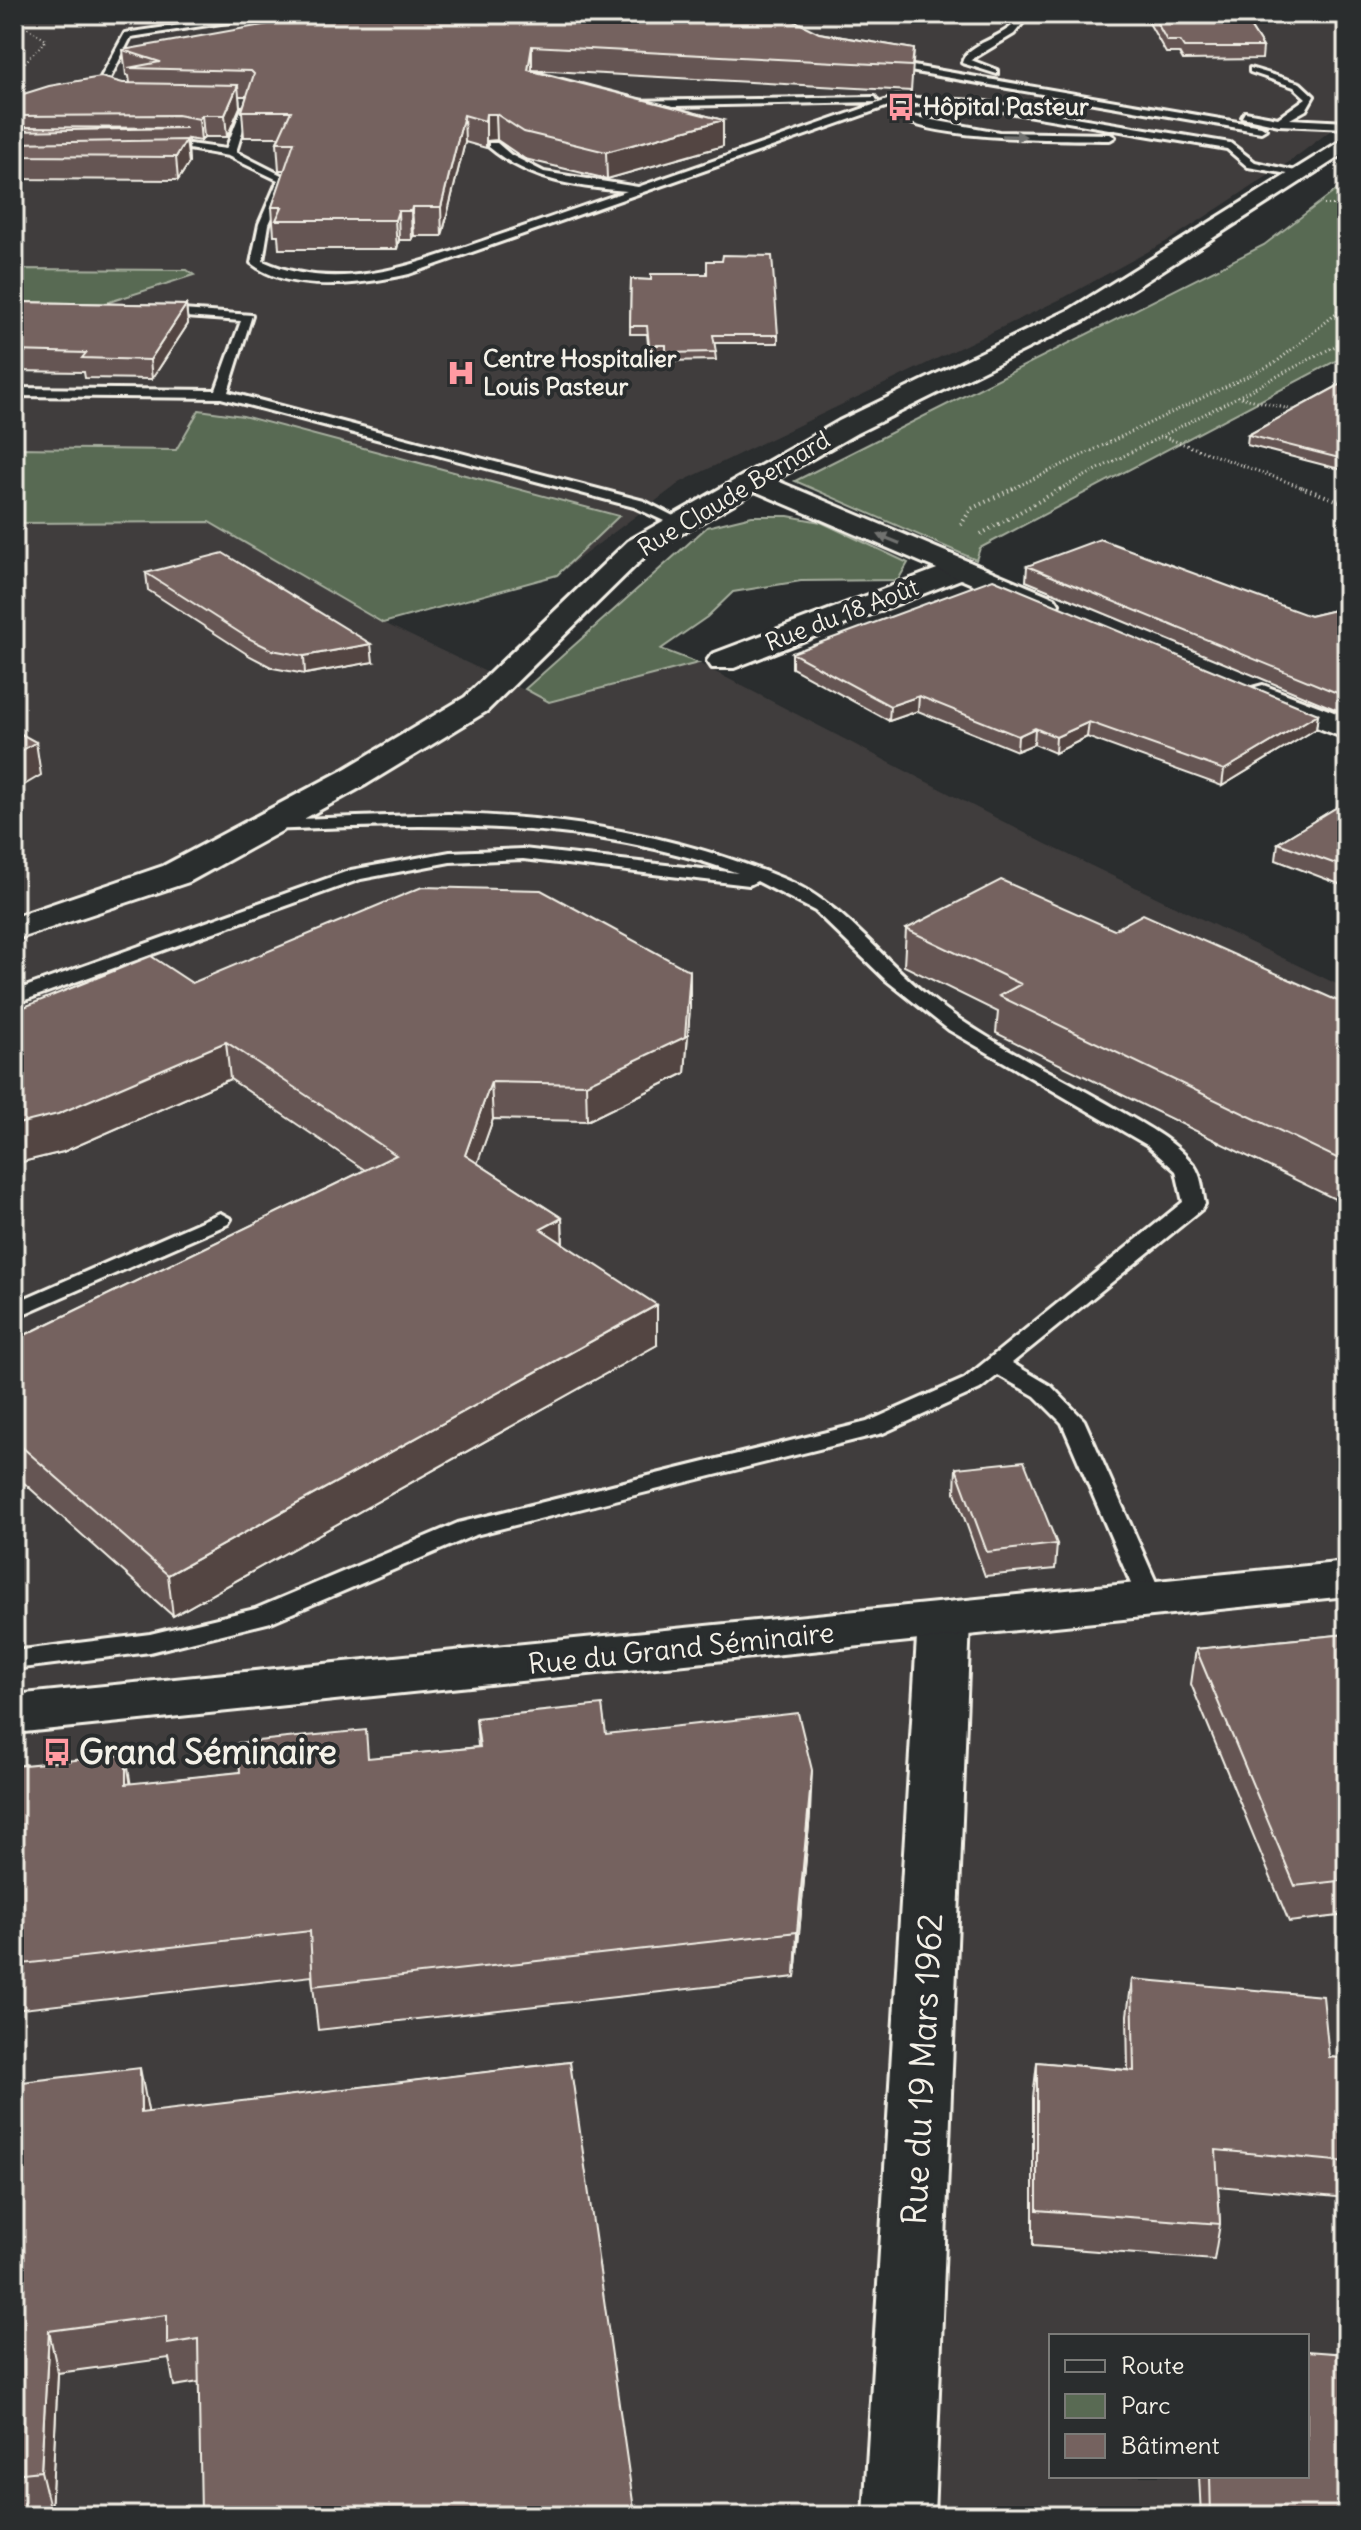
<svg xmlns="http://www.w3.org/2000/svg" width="1361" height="2530" viewBox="0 0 1361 2530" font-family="Delius,sans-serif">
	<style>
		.built { fill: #403d3d; fill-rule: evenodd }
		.green { fill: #596a53; stroke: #a6ae9e; stroke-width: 2 }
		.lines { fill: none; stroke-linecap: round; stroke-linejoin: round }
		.service-casing { stroke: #f4f1e8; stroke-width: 6 }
		.minor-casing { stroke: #f4f1e8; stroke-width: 6 }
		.tertiary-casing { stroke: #f4f1e8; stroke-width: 6 }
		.path-far2 { stroke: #f4f1e8; stroke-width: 2; stroke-dasharray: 1 3; stroke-linecap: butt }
		.path-far1 { stroke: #f4f1e8; stroke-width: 3; stroke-dasharray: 1 3; stroke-linecap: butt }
		.path { stroke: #f4f1e8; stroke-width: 4; stroke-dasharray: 1 4; stroke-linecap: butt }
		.service { fill: #2a2d2e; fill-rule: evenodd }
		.minor { fill: #2a2d2e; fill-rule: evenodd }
		.tertiary { fill: #2a2d2e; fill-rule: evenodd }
		.wall { fill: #655452; stroke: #f4f1e8; stroke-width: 2 }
		.shaded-wall { fill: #524542; stroke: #f4f1e8; stroke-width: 2 }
		.building { fill: #75625f; stroke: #f4f1e8; stroke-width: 2 }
		.oneway { fill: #71726f }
		.labels { text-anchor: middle; stroke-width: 8; stroke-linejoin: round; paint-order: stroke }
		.far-poi-label { font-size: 24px; font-weight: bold; fill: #f4f1e8; stroke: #2a2d2e; text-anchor: start }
		.far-street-label { font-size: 24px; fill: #f4f1e8; stroke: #2a2d2e }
		.street-label { font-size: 28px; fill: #f4f1e8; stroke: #2a2d2e }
		.near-poi-label { font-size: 34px; font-weight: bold; fill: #f4f1e8; stroke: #2a2d2e; text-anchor: start }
		.near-street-label { font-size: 34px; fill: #f4f1e8; stroke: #2a2d2e }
	</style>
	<rect width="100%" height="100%" fill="#2a2d2e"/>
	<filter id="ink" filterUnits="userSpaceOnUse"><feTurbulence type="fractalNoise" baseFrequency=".0125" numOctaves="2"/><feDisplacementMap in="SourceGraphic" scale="16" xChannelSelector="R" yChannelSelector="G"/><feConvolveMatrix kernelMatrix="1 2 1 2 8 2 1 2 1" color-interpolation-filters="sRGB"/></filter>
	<g filter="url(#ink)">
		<path class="built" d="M14,14H1347V118L1289,162L1171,239L1065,297L681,482L557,575L384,623L549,702L698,663L1046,844L1347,989V2516H14V522L208,450L14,448ZM1051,2336H1307V2476H1051Z"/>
		<path class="green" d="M1347,182V355L980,548L976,560L795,481L1264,245Z
			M14,269L187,270L194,275L103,304L14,303Z
			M199,410L243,416L619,516L557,575L383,623L209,522L14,523V448L176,450Z
			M752,516H788L821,522L908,563L898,580L801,581L733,592L707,617L661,649L698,663L549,702L525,689L707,527Z"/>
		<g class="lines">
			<defs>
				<path id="service" d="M257,14H279L131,37L104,90L114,93V97L93,92L125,33Z
					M1015,14H1023L1026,19L1014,34L971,60L997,70V74L962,63C967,42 1005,39 1018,19Z
					M884,61L1261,126L1266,129L1261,132L881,66Z
					M1250,68L1300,83L1314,96L1306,110L1290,119L1347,122V128L1279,125L1242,117L1245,112L1278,118L1306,98L1294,87L1250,72Z
					M875,97L878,102L625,107L620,104L625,101Z
					M896,97L979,101L1230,143L1255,162L1304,173L1299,176L1248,167L1227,149L979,107L897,103L409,274C363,284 291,295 251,263L259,224L278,180L228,156L155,143L160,140L226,149L242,108L250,106L236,152L289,179L269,224L263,261C340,296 419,263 494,237C538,222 583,206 627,191C577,187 529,181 489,147V143H497L511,155L544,172L638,187Z
					M933,105L936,110L910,116L999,132L1110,134L1115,137L1110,140C1066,139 930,141 898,116L905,110Z
					M154,308L252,315L228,392L644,501L687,523L675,526L634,507L221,398L14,396V388L216,390L241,321L158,315L154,314Z
					M448,814C566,817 675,834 784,879C842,902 880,958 928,996C985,1042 1052,1071 1115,1108C1142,1124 1173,1139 1193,1164C1202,1175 1202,1190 1205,1204L1202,1209L1012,1363L1051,1386L1084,1420L1164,1600L1160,1606H1142L1138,1600L1062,1423L1035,1396L998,1375L980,1389L883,1433L475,1535L271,1622L150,1652L14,1669V1651L150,1634L255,1609L458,1523L867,1422L964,1379L1183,1202L1176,1171L1147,1145L949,1030L886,980L815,911L757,881L749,885L523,859L450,862L361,879L14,1004V991L351,870L450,852L523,849L738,873C581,817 430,824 266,830L257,825L266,820Z
					M220,1213L231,1219L228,1224L14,1318V1303Z"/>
				<path id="minor" d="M961,560L971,563L976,569L971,575L734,668H712L707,661L712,654Z
					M944,1603L962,1608L970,1621L934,2516H864L918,1621L926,1608Z"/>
				<path id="tertiary" d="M1347,137V152L1085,320L857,433L775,480L1055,598L1059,604L1055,610H1033L755,491L648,553L487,711L367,784L189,882L14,940V917L163,866L343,770L465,697L628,541L839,421L1069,310Z
					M1263,685L1347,717V739L1252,702L1247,695L1252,688Z
					M1347,1562V1596L14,1733V1695Z"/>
			</defs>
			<use href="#service" class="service-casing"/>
			<use href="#minor" class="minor-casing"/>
			<use href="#tertiary" class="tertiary-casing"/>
			<path class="path-far2" d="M14,19L46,40L14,74
				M1324,205H1347"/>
			<path class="path-far1" d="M1241,397L1297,411
				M1164,437L1307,489
				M1012,489L1275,363L1337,313L1347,293
				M1060,489L1347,340"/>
			<path class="path" d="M1301,487L1347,504
				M961,525L971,509L1016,487
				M981,534L1064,487"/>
			<use href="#service" class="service"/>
			<use href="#minor" class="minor"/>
			<use href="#tertiary" class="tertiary"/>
		</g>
		<path class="wall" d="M1144,14H1242L1263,47L1262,59L1183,60L1179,53H1166Z
			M819,33L914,49L911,91L532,70L723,120V146L607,179L525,159L497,140L487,141L486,148L465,142L442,236H414L412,240H399L397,249H279L278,235H274L272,207L285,170H279L277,142L280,137H244L242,111L247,96H239L240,107L227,137H204L201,141L188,139L189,163L178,180L14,179V104L123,83H130L129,76L126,75L123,50Z
			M631,279L651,280L778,335V343H714L716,360L666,361V354H649L647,334H630Z
			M14,302L186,305L188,324L152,379L85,378L84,372L14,371Z
			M1347,381V471L1247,445L1248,435Z
			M1027,566L1310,616L1335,610L1347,605V714L1026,581Z
			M146,573L373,662L305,674L273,668L250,656L148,590Z
			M792,653L1318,714L1316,729L1222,786L1087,737L1055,753L1034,744L1017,751L918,711L889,721L792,668Z
			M1347,801V887L1276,860L1278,843Z
			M906,929L1114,930L1347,1005V1205L996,1033L998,1012L904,966Z
			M192,983L690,1007L685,1073L587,1121L493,1119L477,1163L562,1218L563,1244L657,1345L173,1616L14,1474V1335H25L365,1170L230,1079L63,1152L14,1164V1011Z
			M956,1468L1057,1544L1055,1569L985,1576L955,1492Z
			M1347,1634V1915L1289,1922L1191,1684L1196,1649Z
			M476,1718L606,1734L810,1814L795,1977L318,2030L312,1976L14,2010V1766L131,1784L478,1747Z
			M1132,1979L1329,2057L1347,2059V2198L1218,2186L1220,2224L1214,2260L1033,2246V2098L1037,2062L1128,2070L1127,2015Z
			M570,2062L199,2382L174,2386L169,2358L58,2373L51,2512L14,2516V2083L148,2110V2113Z
			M1199,2476H1307L1347,2516H1201Z"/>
		<path class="shaded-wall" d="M532,46V70L529,96L528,70Z
			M238,85L240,107L227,137L225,115Z
			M486,114H496L497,140L487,141L486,148Z
			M202,115L204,137L201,141L199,119Z
			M464,115L465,142L442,236L441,207Z
			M723,120V146L607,179L606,152Z
			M186,140L189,163L178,180L176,157Z
			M412,207L414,236L412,240L411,211Z
			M398,211L399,240L397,249L395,220Z
			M186,305L188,324L152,379L150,360Z
			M371,644L373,662L305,674L304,656Z
			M919,696L918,711L889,721L890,706Z
			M1318,714L1316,729L1222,786L1224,770Z
			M1089,722L1087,737L1055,753L1056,737Z
			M1035,728L1034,744L1017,751L1018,736Z
			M36,742L41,775L14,791V755Z
			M690,971V1007L685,1073L587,1121L586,1084Z
			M226,1042L230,1079L63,1152L14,1164V1125Z
			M491,1082L493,1119L467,1193L465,1155Z
			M562,1218L563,1257L541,1229Z
			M657,1305V1345L173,1616L168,1575Z
			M126,1755L133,1799L126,1784Z
			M812,1770L810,1814L795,1977L797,1932Z
			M140,2068L148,2110V2155L141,2113Z
			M49,2331L58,2373L51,2512L41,2471Z"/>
		<path class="building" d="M324,14H781L819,33L914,49L912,66L532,46L528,70L723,120L606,152L524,132L496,114H486L485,121L464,115L441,207H412L411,211H398L395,220H276L282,207H272L294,142H277L291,111H242L254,74L251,71L128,68L160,62L123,50Z
			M1152,14H1242L1263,47H1184L1180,41H1167Z
			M101,77L123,83L238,85L225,115H202L199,119L177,115L14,116V104L20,95L49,86Z
			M14,127L187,128L14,131Z
			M186,140L176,157L14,156V143Z
			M723,255L772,256L778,335H713L716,352L666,353V345H649L647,326H630L631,279L651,280V274H707V261H722Z
			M14,302L186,305L150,360L82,358L86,353L14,351Z
			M1347,381V460L1248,435Z
			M1100,539L1310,616L1335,610L1347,605V697L1027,566Z
			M223,553L371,644L304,656L272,650L248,638L146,573Z
			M993,579L1318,714L1224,770L1089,722L1056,737L1035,728L1018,736L919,696L890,706L792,653Z
			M14,730L36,742L14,755Z
			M1347,801V868L1278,843Z
			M1001,880L1114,930L1143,914L1347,1005V1163L999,996L1021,984L906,929Z
			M422,887L541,890L690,971L685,1037L586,1084L491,1082L465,1155L562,1218L541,1229L657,1305L168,1575L14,1440V1335L20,1332L25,1335L396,1155L226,1042L58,1114L14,1125V1011L151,956L192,983Z
			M1024,1461L1057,1544L987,1552L956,1468Z
			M1347,1634V1880L1295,1886L1196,1649Z
			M602,1705L606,1734L798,1713L812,1770L797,1932L313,1986L310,1931L14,1965V1766L126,1755V1784L240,1772L238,1743L366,1730L368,1758L480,1747L476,1718Z
			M1132,1979L1323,1996L1329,2057L1347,2059V2162L1216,2150L1220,2224L1037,2210V2062L1134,2071Z
			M570,2062L635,2516H201L198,2339L167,2344V2315L49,2331L41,2471L14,2474V2083L140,2068L141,2113Z
			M1307,2351L1347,2354V2516H1211L1210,2476H1307Z"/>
		<defs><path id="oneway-solid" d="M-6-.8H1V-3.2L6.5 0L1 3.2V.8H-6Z" transform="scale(2)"/></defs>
		<g class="oneway">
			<use href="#oneway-solid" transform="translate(1014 136) rotate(1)"/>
			<use href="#oneway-solid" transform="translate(889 539) rotate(-158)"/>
		</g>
	</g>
	<defs>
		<symbol id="bus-bare" viewBox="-9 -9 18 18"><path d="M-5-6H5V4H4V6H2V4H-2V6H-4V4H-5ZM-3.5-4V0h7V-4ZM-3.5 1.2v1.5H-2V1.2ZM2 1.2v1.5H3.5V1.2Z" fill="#ff9aa2" stroke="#2a2d2e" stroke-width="2.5" paint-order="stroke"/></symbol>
		<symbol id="hospital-bare" viewBox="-9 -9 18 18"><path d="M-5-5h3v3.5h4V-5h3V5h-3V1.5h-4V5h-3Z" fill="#ff9aa2" stroke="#2a2d2e" stroke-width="2.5" paint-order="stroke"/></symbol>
	</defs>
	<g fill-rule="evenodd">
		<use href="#bus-bare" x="881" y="87" width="40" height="40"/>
		<use href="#hospital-bare" x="441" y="353" width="40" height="40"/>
		<use href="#bus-bare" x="37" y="1732" width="40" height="40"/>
	</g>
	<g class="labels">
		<g class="far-poi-label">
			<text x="923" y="115">Hôpital Pasteur</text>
			<text x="483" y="367">Centre Hospitalier<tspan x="483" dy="28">Louis Pasteur</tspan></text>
		</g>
		<g class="far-street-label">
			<text transform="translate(734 494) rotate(-31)" y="8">Rue Claude Bernard</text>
			<text transform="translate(842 615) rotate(-21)" y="8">Rue du 18 Août</text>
		</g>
		<g class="street-label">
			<text transform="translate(681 1648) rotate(-6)" y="10">Rue du Grand Séminaire</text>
		</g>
		<g class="near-poi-label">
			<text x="79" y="1764">Grand Séminaire</text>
		</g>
		<g class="near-street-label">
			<text transform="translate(922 2069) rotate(-87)" y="12">Rue du 19 Mars 1962</text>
		</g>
	</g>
	<rect width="1361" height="2530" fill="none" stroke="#2a2d2e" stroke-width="48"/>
	<rect x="24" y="24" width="1313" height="2482" fill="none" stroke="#f4f1e8" stroke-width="3" filter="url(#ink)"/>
	<rect x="1049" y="2334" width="260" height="144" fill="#2a2d2e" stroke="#7b7b78" stroke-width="2"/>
	<rect x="1065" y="2360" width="40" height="12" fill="#2a2d2e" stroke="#7b7b78" stroke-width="2"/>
	<text x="1121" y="2374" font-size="24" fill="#f4f1e8">Route</text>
	<rect x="1065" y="2394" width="40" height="24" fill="#596a53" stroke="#7b7b78" stroke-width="2"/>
	<text x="1121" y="2414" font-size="24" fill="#f4f1e8">Parc</text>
	<rect x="1065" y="2434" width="40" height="24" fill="#75625f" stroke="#7b7b78" stroke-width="2"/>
	<text x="1121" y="2454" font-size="24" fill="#f4f1e8">Bâtiment</text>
</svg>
